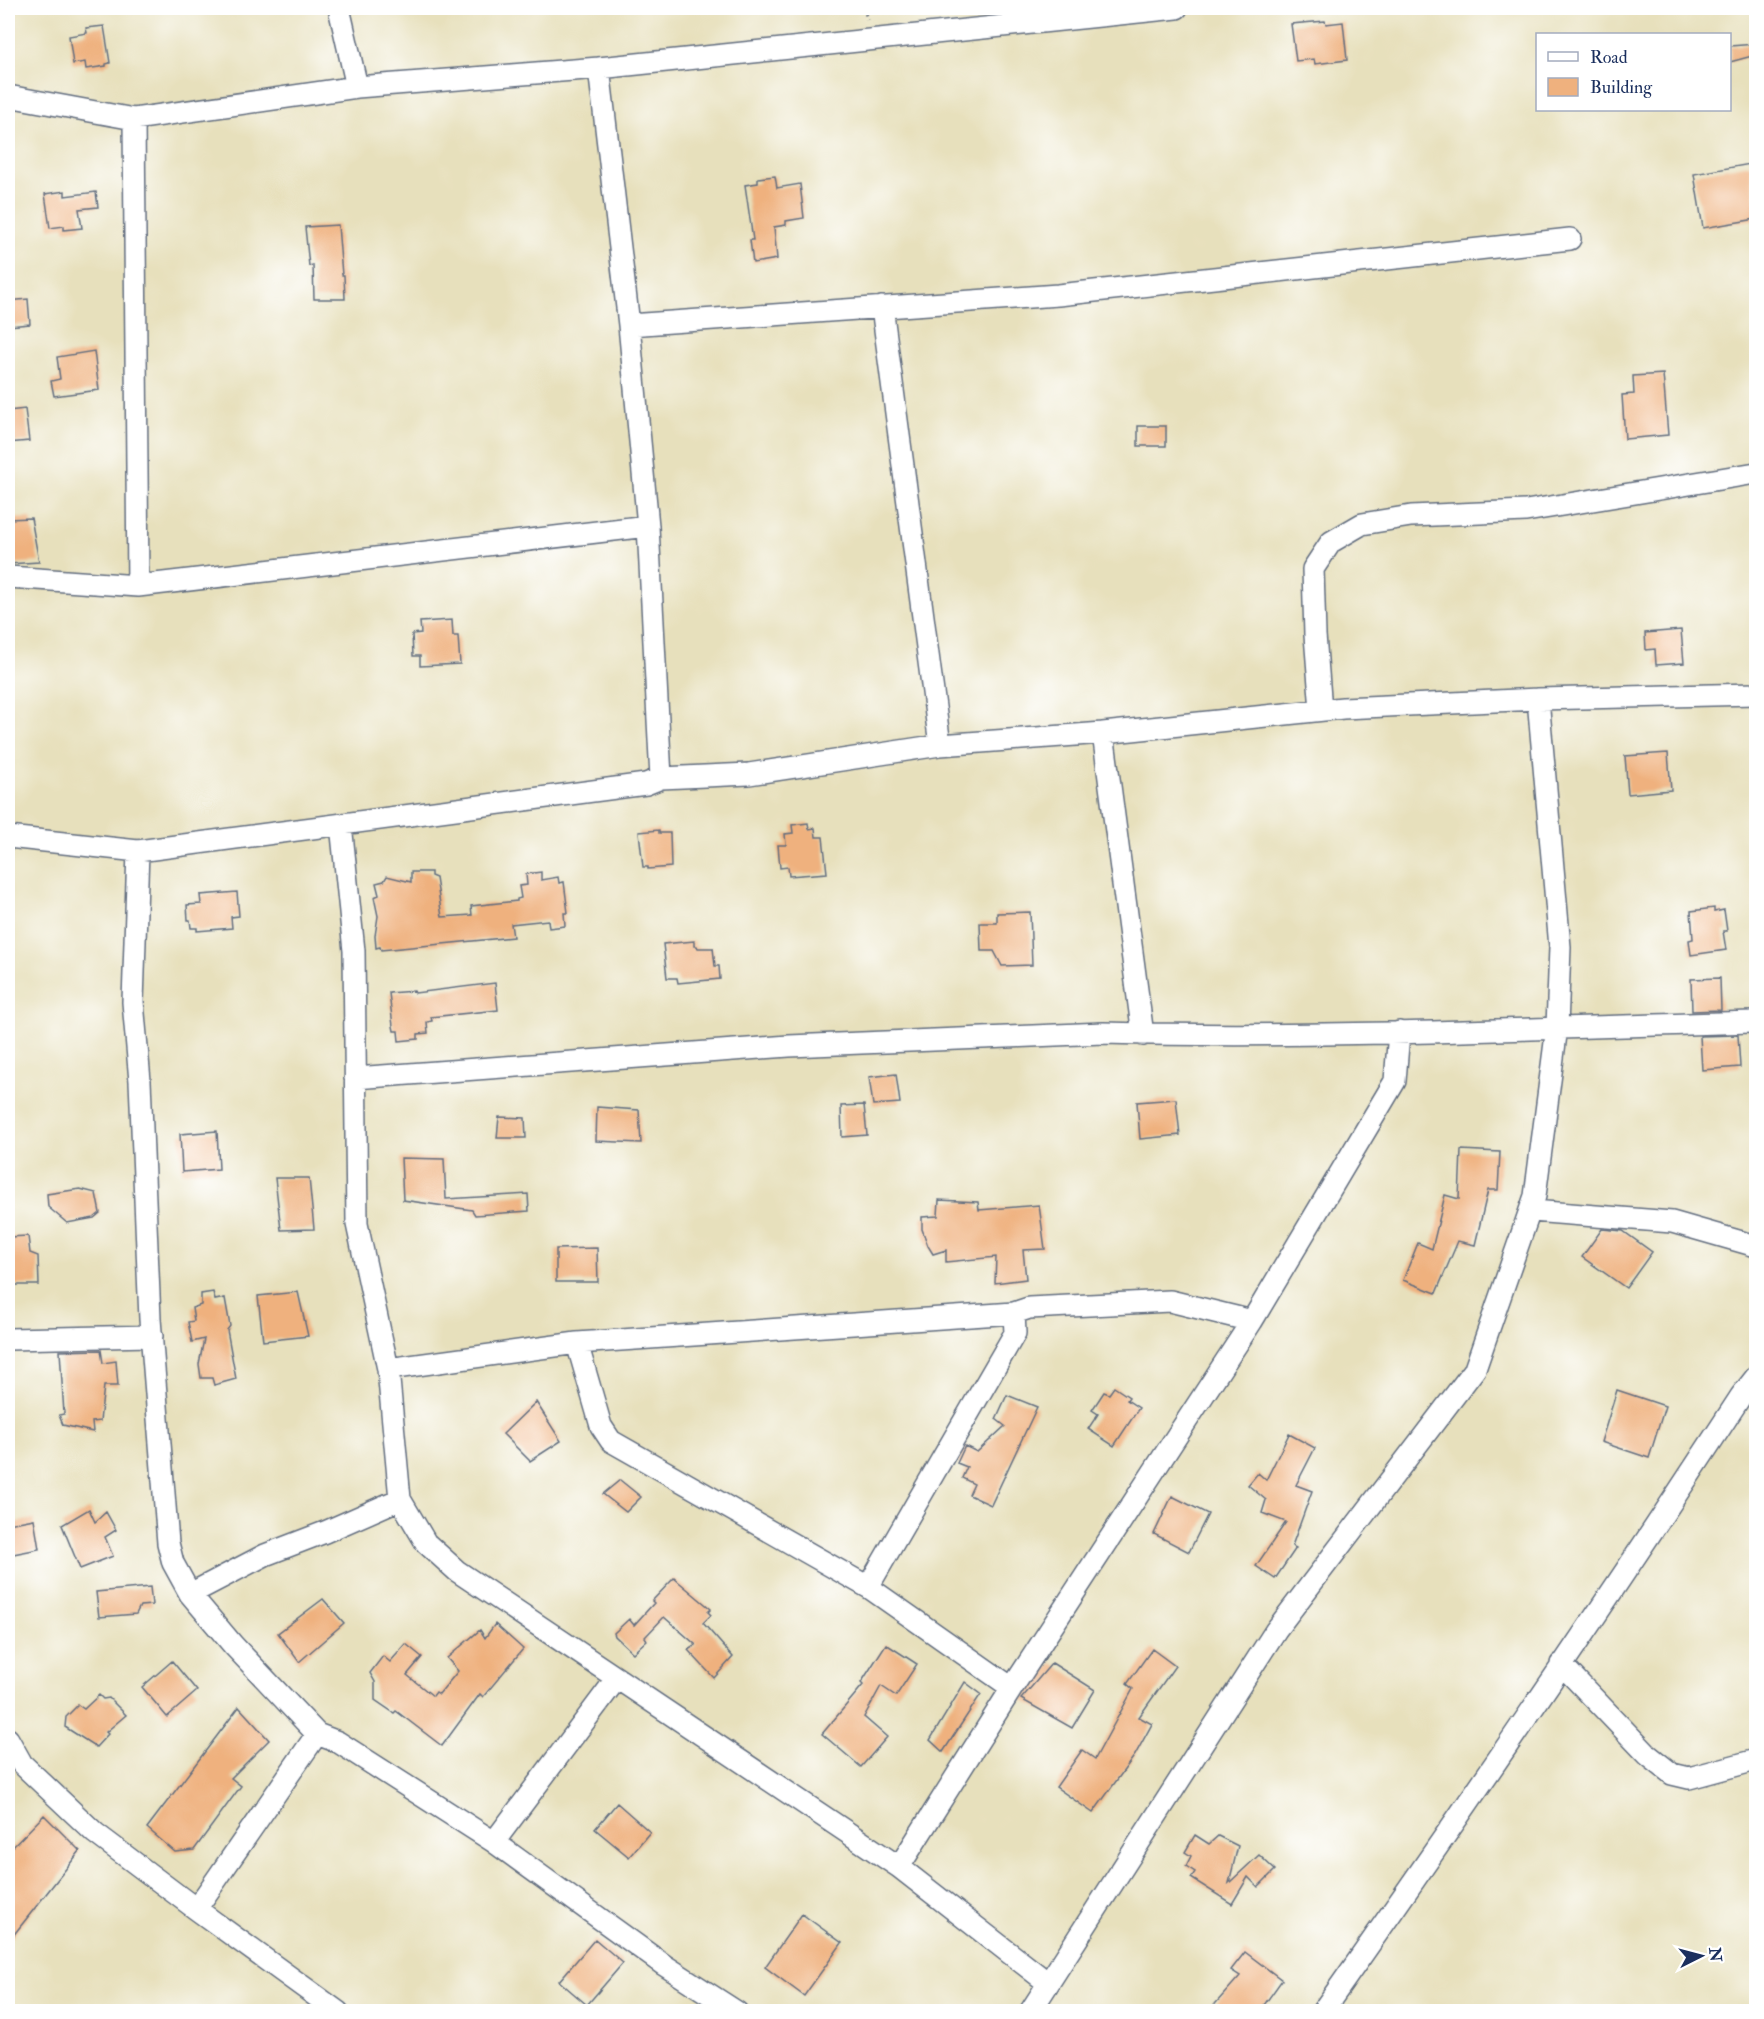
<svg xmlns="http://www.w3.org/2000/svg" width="1764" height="2019" viewBox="0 0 1764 2019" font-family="'IM FELL Double Pica',serif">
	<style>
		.building { fill: #efb17e }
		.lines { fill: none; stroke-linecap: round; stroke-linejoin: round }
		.street-casing { stroke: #626d7f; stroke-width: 24 }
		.path { stroke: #626d7f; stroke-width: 3; stroke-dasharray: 1.5 4.5; stroke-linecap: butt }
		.street { stroke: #fff; stroke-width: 21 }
	</style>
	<rect width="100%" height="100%" fill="#fff"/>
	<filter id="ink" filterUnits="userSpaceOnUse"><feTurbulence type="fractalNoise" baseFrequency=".0167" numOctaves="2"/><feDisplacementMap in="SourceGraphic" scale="12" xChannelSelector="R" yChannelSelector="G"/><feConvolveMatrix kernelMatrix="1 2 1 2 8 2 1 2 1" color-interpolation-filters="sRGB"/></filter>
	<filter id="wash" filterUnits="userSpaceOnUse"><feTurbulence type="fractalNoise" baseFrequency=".008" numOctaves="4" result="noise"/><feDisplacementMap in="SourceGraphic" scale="24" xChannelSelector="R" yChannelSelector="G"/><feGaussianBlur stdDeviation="1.35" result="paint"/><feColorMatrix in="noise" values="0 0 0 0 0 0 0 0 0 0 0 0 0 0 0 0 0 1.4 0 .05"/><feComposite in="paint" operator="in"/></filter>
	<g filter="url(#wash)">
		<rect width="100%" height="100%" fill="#e7e0bc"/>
		<g id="blocks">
			<path class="building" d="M1325,21L1326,24L1343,22L1347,60L1315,64L1314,59L1296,61L1291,24Z
				M104,26L110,63L106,64V66L86,69L85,62L73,64L69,36L87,33L86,28Z
				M1756,44V55L1730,62V46Z
				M1750,164L1756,202V219L1703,228L1694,174Z
				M775,176L777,188L800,184L804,218L786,221V225L774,227L777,259L753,263L750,240H753L745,185L758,183V178Z
				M65,191V196L96,192L98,207L79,209L82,228L64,230V226L50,228L45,194Z
				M338,225L342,275H344L345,299H314L313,265L309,266L305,227Z
				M28,299L30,324L8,326V301Z
				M94,351L99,390L54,396L51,381L60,379L57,357Z
				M1663,374L1668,435L1625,439L1622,395L1634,394L1633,376Z
				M25,409L29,441L8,443V411Z
				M1138,426H1166V446H1138Z
				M31,518L39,562L8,564V519Z
				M452,620L453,636H458L460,664L420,666V656H413L412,634L421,633L420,622Z
				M1681,630L1684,663L1656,665L1655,649L1646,650L1645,633Z
				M1668,753L1671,790L1628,794L1625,756Z
				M808,823L809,829L815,828L816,837H823L827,873L789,876L788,867L780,868L778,845H786L785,834L793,833L792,825Z
				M659,830V833H670L671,867L648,869V867H643L639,832Z
				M411,872H431V876L436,878L442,917L472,915L471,906L517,901V899L521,898L519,886L527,885L526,874L541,872V880L558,877L559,883L564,882L568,913H564L565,926L549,928L548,920L511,924L513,937L381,950L380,947L376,948L375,936L378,916L374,897L379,895L376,883L384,881L387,876L411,882Z
				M237,892L239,916L231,917L232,928L197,931V928H191L190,920H188L187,905L201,904L200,895Z
				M1714,908V912L1724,910L1727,931H1723L1726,950L1691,955L1689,940L1693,939L1691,911Z
				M1030,912L1032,965L1002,966L994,951H981L980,923H997V913Z
				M694,941V946H697L698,948H713L715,966H719L720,979L678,983L677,978H667L663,944Z
				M1720,978L1721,1010L1692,1011L1691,979Z
				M495,983L498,1010L431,1017L432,1021L427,1022L428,1033L418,1034V1039L399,1041L398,1031H394L393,1026L389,993L414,991L415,993Z
				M1738,1035L1740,1067L1702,1070L1700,1036Z
				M896,1074L900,1103L873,1105L869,1077Z
				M1176,1099L1180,1135L1140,1139L1137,1102Z
				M864,1105L867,1135L842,1137L841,1106Z
				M597,1107L639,1110L641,1143L596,1141Z
				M499,1117L525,1118L526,1138H497Z
				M217,1131L219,1169L182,1172L180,1134Z
				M1461,1150L1500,1152L1498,1190H1488L1475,1245L1458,1241L1436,1293L1403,1280L1418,1243L1432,1249L1445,1195L1459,1199Z
				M401,1158L444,1159L446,1199L528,1194L529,1211L475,1215L472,1210L403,1200Z
				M275,1178H309L314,1229L281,1230Z
				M80,1189L96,1193L100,1213L94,1218L67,1223L48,1207L47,1194Z
				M939,1200L978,1202L979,1210L1039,1205L1045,1249L1023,1250L1026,1279L995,1283L996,1257L946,1262V1250L933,1254L928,1246L922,1229V1217L938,1216Z
				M1602,1229L1623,1231L1652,1252L1626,1288L1582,1257Z
				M28,1236L30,1253L38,1256L39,1285H8V1237Z
				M597,1248L598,1282H556V1249Z
				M213,1292L215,1300L225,1298L230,1326L227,1330L236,1379L214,1385L212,1378H201L199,1364L204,1339L192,1342L188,1322L194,1321L192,1308L201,1305V1294Z
				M298,1292L308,1336L263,1341L258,1296Z
				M101,1350L103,1363L116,1361L118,1386H104L100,1421L92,1422L93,1432L63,1425L59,1415L64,1414L60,1351Z
				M1114,1387L1129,1397L1127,1400L1139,1408L1114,1446L1088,1429L1098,1414L1092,1410L1104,1392L1109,1394Z
				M1617,1390L1665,1406L1649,1458L1601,1442Z
				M1007,1395L1037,1407L991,1505L969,1495L974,1484L962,1478L967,1467L957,1463L965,1446L977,1452L1005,1426L996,1419Z
				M536,1402L561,1441L530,1461L503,1434Z
				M1289,1434L1315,1448L1296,1485L1312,1491L1292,1546L1296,1548L1275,1579L1256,1566L1286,1522L1262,1513L1266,1500L1248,1485L1258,1473L1266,1480Z
				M620,1480L641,1497L626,1512L603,1494Z
				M1172,1496L1208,1514L1189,1552L1154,1534Z
				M89,1509L95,1522L106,1512L116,1530L105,1537L113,1556L80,1569L62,1525Z
				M34,1519L39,1549L8,1555V1524Z
				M674,1578L711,1609L708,1612L711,1615L703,1623L733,1657L714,1678L688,1650L696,1645L664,1617L645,1637L647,1640L633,1653L615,1636L614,1633L629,1619L634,1625L654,1603L652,1601Z
				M150,1587L152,1605L140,1606L136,1614L99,1617L96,1592Z
				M323,1599L344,1623L299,1662L278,1633Z
				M495,1624L523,1649L483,1697L480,1694L442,1746L396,1711L394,1713L375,1700V1682L370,1673L383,1656L390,1662L406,1644L422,1657L407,1675L433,1696L436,1692L439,1694L458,1671L447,1658L480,1630L485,1638Z
				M886,1644L917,1664L896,1696L881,1686L864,1717L887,1737L861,1767L822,1734L863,1685L861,1683Z
				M1152,1649L1175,1666L1139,1717L1152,1724L1135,1755L1093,1813L1056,1787L1082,1750L1095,1759L1133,1689L1127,1684Z
				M172,1661L197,1691L167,1717L142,1687Z
				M1052,1663L1095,1690L1072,1728L1021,1699Z
				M965,1682L981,1694L943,1752L930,1740Z
				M99,1695L103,1699L109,1698L126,1715L106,1732L108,1734L96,1747L65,1727L66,1717L78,1705L84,1709Z
				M239,1707L269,1740L231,1778L241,1786L194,1850L175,1852L147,1828Z
				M617,1803L650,1832L629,1857L595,1829Z
				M44,1815L80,1851L8,1942V1852Z
				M1195,1835L1209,1844L1218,1836L1238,1846L1229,1883L1259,1855L1275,1870L1258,1887L1248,1877L1232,1904L1191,1878L1195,1872L1186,1866L1191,1856L1185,1852Z
				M802,1914L842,1943L804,1996L765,1967Z
				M595,1939L623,1963L587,2005L559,1981Z
				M1245,1952L1282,1980L1259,2012H1208L1240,1976L1231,1970Z"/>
		</g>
	</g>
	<g filter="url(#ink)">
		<use href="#blocks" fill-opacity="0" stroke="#626d7f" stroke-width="1.5"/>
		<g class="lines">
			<defs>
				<path id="street" d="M339,8L357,87
					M599,68L629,325L648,526L661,778
					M8,96L134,119L357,87L599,68L1177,8
					M134,119L138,586
					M882,307L940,745
					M629,325L1058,295L1570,239
					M8,577L138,586L648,526
					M1321,710L1315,635L1313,569L1331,542L1362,524L1411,516L1526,511L1756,473
					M1103,733L1143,1035
					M341,824L354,951L357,1224L388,1369L400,1499L426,1543L457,1571L899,1867L1048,1983
					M8,837L138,851L646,784L661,778L749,774L940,745L1103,733L1343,708L1538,699L1756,694
					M138,851L133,1002L140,1081L150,1319L168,1543L173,1563L190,1594L233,1645L317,1734L338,1742L494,1842L664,1965L737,2012
					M355,1078L789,1046L1103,1033C1320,1039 1539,1028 1756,1022
					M1532,1211L1672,1222L1756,1246
					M8,1339L152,1336
					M577,1343L601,1426L611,1441L868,1587L1012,1688
					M388,1369L577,1343L1014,1313L1029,1308L1170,1301L1252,1321
					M868,1587L1015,1333L1014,1313
					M190,1594L265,1555L325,1532L400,1499
					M1561,1664L1648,1755L1672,1774L1689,1778L1756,1760
					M8,1739L22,1764L95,1833L196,1909L338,2012
					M494,1842L617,1678
					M899,1867L1012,1688L1252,1321L1395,1081L1399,1032
					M196,1909L317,1734
					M1030,2012L1276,1630L1475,1369L1535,1196L1557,1027L1560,947L1538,699
					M1322,2012C1465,1809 1606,1604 1741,1396L1756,1377"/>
			</defs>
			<use href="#street" class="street-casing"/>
			<path class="path" d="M864,8L867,20"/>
			<use href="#street" class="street"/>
		</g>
	</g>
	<rect width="1764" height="2019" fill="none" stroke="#fff" stroke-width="30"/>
	<rect x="1536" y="33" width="195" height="78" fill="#ffffff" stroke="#a4acbf" stroke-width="1.5"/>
	<rect x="1548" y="52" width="30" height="9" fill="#ffffff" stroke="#a4acbf" stroke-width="1.5"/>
	<text x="1590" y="63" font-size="18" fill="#1b2f5e">Road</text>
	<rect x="1548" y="78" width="30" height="18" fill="#efb17e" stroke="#a4acbf" stroke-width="1.5"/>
	<text x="1590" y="93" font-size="18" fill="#1b2f5e">Building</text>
	<g transform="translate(1701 1956) rotate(84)" stroke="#ffffff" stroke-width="4.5" paint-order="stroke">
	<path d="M0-4.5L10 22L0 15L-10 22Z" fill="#1b2f5e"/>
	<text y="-9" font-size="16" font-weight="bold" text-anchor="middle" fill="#1b2f5e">N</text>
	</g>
</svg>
